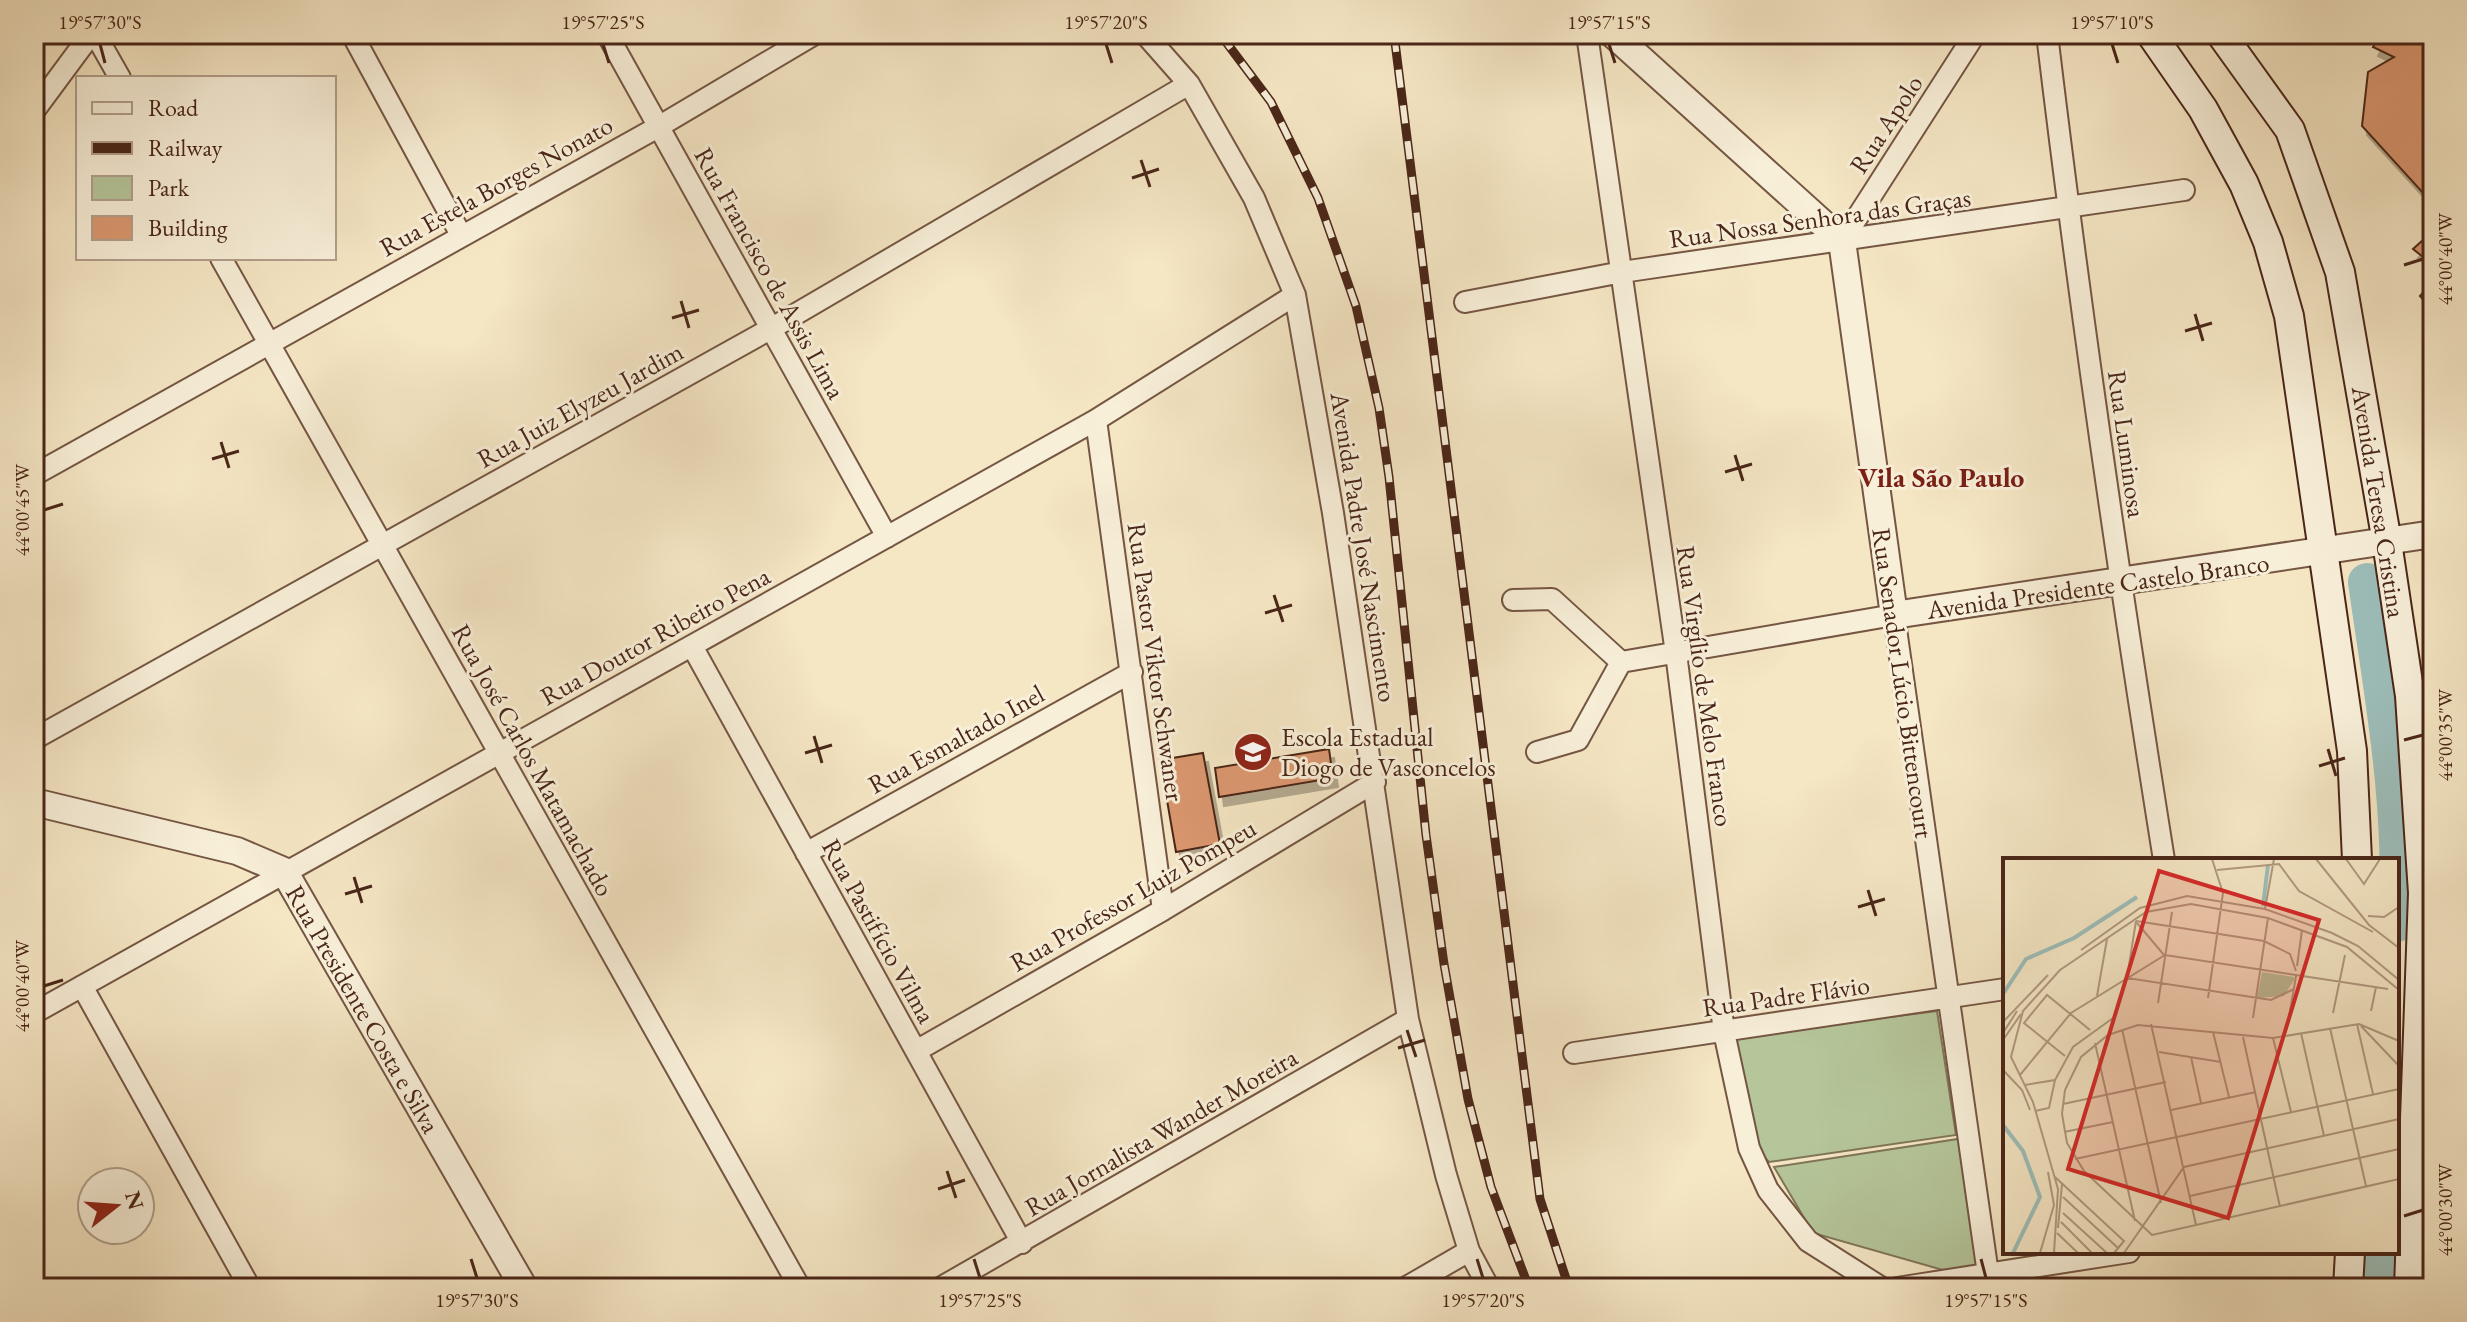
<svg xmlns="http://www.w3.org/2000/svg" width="2467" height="1322" viewBox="0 0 2467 1322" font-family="'EB Garamond',serif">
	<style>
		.green { fill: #b5c69a; stroke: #807659; stroke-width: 2 }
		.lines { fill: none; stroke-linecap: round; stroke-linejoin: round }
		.stream { stroke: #7c8179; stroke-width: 6 }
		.river { stroke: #9dbeba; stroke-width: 38 }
		.building { fill: #db976f; stroke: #4a2618; stroke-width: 2; filter: url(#shadow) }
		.minor-casing { stroke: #755643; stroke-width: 24 }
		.tertiary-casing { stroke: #755643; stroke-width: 30 }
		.secondary-casing { stroke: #4a2618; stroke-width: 32 }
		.minor { stroke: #f8efd9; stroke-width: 20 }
		.tertiary { stroke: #f8efd9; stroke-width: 26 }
		.secondary { stroke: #f8efd9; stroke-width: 28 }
		.rail-casing { stroke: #4a2618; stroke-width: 9 }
		.rail { stroke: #f8efd9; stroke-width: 6; stroke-dasharray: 18; stroke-linecap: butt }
		.ticks { fill: none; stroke: #4a2618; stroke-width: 3 }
		.labels { text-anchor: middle; stroke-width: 6; stroke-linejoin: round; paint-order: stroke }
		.street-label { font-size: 26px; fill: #4a2618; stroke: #f8efd9 }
		.poi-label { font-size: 26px; fill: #4a2618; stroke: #f8efd9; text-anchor: start }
		.neighbourhood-label { font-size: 28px; font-weight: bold; fill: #7a1f14; stroke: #f8efd9 }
		.inset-river { fill: none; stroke: #9dbeba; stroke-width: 4 }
		.inset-road { fill: none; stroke: #b1997f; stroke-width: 2 }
		.view { fill: #d62828; fill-opacity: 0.15; stroke: #d62828; stroke-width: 4 }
		.inset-edge { fill: none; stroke: #4a2618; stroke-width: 4 }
		.neatline { fill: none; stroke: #4a2618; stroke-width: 3 }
		.ticks-label { font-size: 20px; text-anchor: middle; fill: #4a2618 }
	</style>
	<defs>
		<filter id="shadow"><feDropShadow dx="5" dy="9" stdDeviation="0" flood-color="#0004"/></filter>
	</defs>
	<rect width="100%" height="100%" fill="#f5e6c4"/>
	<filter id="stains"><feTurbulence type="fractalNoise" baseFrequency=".0025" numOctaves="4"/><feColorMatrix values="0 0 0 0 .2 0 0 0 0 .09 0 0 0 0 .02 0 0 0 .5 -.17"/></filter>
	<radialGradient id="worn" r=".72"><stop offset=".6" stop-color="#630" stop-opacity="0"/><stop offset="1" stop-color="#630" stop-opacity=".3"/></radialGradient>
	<path class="green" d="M1937,1011L1956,1135L1769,1162L1758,1150L1733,1037Z
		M1958,1139L1981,1267L1957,1274L1813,1233L1774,1167Z"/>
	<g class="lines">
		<path class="stream" d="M2400,886L2414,881"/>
		<path class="river" d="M2367,582C2383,695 2405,809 2397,923
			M2381,1288L2382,1252"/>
	</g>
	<path class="building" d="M2380,34H2433V204L2362,126L2368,72L2394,57L2373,47Z
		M2433,231V265L2413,249Z
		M2433,281V311L2420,296Z
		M1329,749L1333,778L1219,797L1215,768Z
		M1203,753L1220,844L1176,852L1160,760Z"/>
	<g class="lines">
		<defs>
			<path id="minor" d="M95,34L120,78
				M352,34L461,235
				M607,34L887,537
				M1145,34L1189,84L1254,198L1295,295L1333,513L1408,1019L1446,1175L1469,1251L1489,1288
				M1587,34L1676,653L1724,1032L1749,1148L1768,1190L1808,1241L1882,1288
				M2047,34C2080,310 2120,585 2164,860
				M34,111L91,34
				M1842,241L1975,34
				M221,258L800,1288
				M1465,302L1622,272L2184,190
				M1096,420L1163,910
				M34,475L658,127L815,34
				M1513,600L1552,599L1621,662
				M692,646L1022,1243
				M1621,662L1894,615L1990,1288
				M34,739L772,328L1189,84
				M1537,752L1578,740L1621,662
				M806,853L1132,672
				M82,986L250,1288
				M34,1013L1096,420L1295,295
				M916,1051L1163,910L1375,782
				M1574,1053L2005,989
				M940,1288L1408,1019
				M1405,1288L1469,1251
				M1897,1288L2129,1252"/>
			<path id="tertiary" d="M1613,34L1842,241L1894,615L2433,534
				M34,802L237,851L284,871L524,1288"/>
			<path id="secondary" d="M2151,34L2203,109L2244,184L2268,242L2289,316L2352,751L2357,860
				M2221,34L2290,130L2340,272L2387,542L2410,696L2423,893L2409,1288
				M2348,1288L2350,1252"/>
		</defs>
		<use href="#minor" class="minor-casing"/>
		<use href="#tertiary" class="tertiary-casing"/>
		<use href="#secondary" class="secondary-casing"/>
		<use href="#minor" class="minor"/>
		<use href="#tertiary" class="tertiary"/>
		<use href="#secondary" class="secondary"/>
		<defs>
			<path id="rail" d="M1220,34L1271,102L1318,198L1356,306L1379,408L1389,477L1426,835L1444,964L1468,1099L1491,1187L1529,1288
				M1394,34L1540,1199L1569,1288"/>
		</defs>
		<use href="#rail" class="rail-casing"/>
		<use href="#rail" class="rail"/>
	</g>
	<path class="ticks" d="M100,44L105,63M603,44L609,63M1106,44L1112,63M1609,44L1615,63M2112,44L2118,63M1141,160L1150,187M1132,178L1159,169M2404,265L2423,259M681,301L689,328M2195,314L2203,341M672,318L699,310M2185,331L2212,323M221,442L229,468M1735,455L1743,481M212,459L239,451M1725,472L1752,464M44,510L63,504M1274,595L1283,622M1265,613L1292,605M814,736L822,763M2404,740L2423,735M2328,749L2336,776M805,753L832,745M2319,766L2345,758M354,877L362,903M1868,890L1876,916M345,894L372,886M1858,907L1885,899M44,986L63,980M1407,1030L1416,1057M1398,1048L1425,1040M947,1171L956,1198M938,1189L965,1180M2404,1216L2423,1210M471,1259L477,1278M974,1259L980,1278M1477,1259L1483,1278M1981,1259L1986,1278"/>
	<defs>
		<symbol id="school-disc" viewBox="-11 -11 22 22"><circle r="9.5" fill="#8f2418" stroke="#f8efd9"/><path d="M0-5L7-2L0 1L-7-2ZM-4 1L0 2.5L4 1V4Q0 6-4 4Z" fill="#fff"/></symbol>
	</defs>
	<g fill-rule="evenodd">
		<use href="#school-disc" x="1231" y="730" width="44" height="44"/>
	</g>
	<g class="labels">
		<g class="street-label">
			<text transform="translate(1886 124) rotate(-57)" y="9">Rua Apolo</text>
			<text transform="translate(496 186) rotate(-29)" y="9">Rua Estela Borges Nonato</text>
			<text transform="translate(1820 218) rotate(-8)" y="9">Rua Nossa Senhora das Graças</text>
			<text transform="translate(770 273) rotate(61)" y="9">Rua Francisco de Assis Lima</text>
			<text transform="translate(580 405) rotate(-29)" y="9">Rua Juiz Elyzeu Jardim</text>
			<text transform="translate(2127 444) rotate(82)" y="9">Rua Luminosa</text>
			<text transform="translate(2379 502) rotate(81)" y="9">Avenida Teresa Cristina</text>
			<text transform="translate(1364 547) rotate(81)" y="9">Avenida Padre José Nascimento</text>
			<text transform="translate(2098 586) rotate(-8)" y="9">Avenida Presidente Castelo Branco</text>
			<text transform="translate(655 636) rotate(-29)" y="9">Rua Doutor Ribeiro Pena</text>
			<text transform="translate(1156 662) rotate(82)" y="9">Rua Pastor Viktor Schwaner</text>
			<text transform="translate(1903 683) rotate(82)" y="9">Rua Senador Lúcio Bittencourt</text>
			<text transform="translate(1705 686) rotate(82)" y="9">Rua Virgílio de Melo Franco</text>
			<text transform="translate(956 739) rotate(-29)" y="9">Rua Esmaltado Inel</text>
			<text transform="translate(533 760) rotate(61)" y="9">Rua José Carlos Matamachado</text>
			<text transform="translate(1133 895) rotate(-30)" y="9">Rua Professor Luiz Pompeu</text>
			<text transform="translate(879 931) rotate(61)" y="9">Rua Pastifício Vilma</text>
			<text transform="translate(1786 996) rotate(-8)" y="9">Rua Padre Flávio</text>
			<text transform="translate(363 1009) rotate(60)" y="9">Rua Presidente Costa e Silva</text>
			<text transform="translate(1161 1132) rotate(-30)" y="9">Rua Jornalista Wander Moreira</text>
		</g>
		<g class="poi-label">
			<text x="1281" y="746">Escola Estadual<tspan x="1281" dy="30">Diogo de Vasconcelos</tspan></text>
		</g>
		<g class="neighbourhood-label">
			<text x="1941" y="487">Vila São Paulo</text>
		</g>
	</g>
	<g transform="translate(2003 858)">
		<rect width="396" height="396" fill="#f5e6c4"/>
		<path d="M259,114L291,119V122L281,138L254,140Z" fill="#b5c69a"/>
		<path class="inset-river" d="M260,48L265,7M0,136L23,101L71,80L134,39M0,267L20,293L37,339L10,395"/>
		<path class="inset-road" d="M313,1L366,67L396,90M343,1L361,26L377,1M214,12L276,6L296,33L370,74M262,51L271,1M365,58L381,59L396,49M133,63L124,120L268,142L291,131M133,63L261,83L287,96L293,113M134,65L161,97M78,92L137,50L184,38L262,51L329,75L355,88L396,122M294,108L299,72M94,138L104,81M205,140L220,35L209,1M155,145L169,54M368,153L373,129M330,155L342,97M250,160L265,60M0,164L45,117M285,165L293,118M148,166L193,367M354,166L370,236M358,168L396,208M327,170L363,328M119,171L158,345M210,174L226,239M0,175L14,153M298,175L321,278M240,179L277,349M270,180L288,254M0,182L18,156M396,183L356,166L270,180L135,167L105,177L78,199L62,232L59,256L64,285L81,313L149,377L396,321M92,185L132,363M156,194L218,204M62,198L21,165L44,137L87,172M188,199L198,245M0,212L19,232L27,252M17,217L68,155L162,97L385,131M22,227L52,222M60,246L163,224M168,252L253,234M32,253L46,250L52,222L70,189L110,160M61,274L110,264M72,301L396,231M52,319L121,383L111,395M187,338L396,291M60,339L115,390M60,355L104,395M58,364L89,395M55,370L59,326M54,375L75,395M37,395L51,347L45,314M51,395L55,331L30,244L8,199L20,153L57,112L143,54L188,46L265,60L344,89L396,132M121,395L181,309L396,261"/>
		<path class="view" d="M156,13L316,62L225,360L65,311Z"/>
		<rect width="396" height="396" class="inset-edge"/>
	</g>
	<rect width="2467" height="1322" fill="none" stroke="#f5e6c4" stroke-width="88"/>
	<rect x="76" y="76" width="260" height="184" fill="#f8efd9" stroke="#b29f8c" stroke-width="2"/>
	<rect x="92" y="102" width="40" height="12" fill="#f8efd9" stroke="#b29f8c" stroke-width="2"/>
	<text x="148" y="116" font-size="24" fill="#4a2618">Road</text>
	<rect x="92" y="142" width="40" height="12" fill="#4a2618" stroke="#b29f8c" stroke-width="2"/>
	<text x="148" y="156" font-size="24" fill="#4a2618">Railway</text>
	<rect x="92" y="176" width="40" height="24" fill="#b5c69a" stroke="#b29f8c" stroke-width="2"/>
	<text x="148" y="196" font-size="24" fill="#4a2618">Park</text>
	<rect x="92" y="216" width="40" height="24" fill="#db976f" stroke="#b29f8c" stroke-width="2"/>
	<text x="148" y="236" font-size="24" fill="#4a2618">Building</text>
	<g transform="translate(116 1206) rotate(73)"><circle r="38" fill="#f8efd9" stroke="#b29f8c" stroke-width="2"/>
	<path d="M0-6L14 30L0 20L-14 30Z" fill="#8f2418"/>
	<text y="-12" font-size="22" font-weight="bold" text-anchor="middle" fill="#4a2618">N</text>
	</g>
	<rect x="44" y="44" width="2379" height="1234" class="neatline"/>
	<g class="ticks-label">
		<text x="100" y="29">19°57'30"S</text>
		<text x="603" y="29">19°57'25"S</text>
		<text x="1106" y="29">19°57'20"S</text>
		<text x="1609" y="29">19°57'15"S</text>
		<text x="2112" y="29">19°57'10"S</text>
		<text transform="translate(2445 259) rotate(-90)" y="7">44°00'40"W</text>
		<text transform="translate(22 510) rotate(-90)" y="7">44°00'45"W</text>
		<text transform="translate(2445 735) rotate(-90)" y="7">44°00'35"W</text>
		<text transform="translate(22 986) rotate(-90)" y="7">44°00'40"W</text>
		<text transform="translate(2445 1210) rotate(-90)" y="7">44°00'30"W</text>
		<text x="477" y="1307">19°57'30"S</text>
		<text x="980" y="1307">19°57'25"S</text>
		<text x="1483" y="1307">19°57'20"S</text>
		<text x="1986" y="1307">19°57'15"S</text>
	</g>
	<rect width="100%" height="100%" filter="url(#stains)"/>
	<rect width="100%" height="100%" fill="url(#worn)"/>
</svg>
